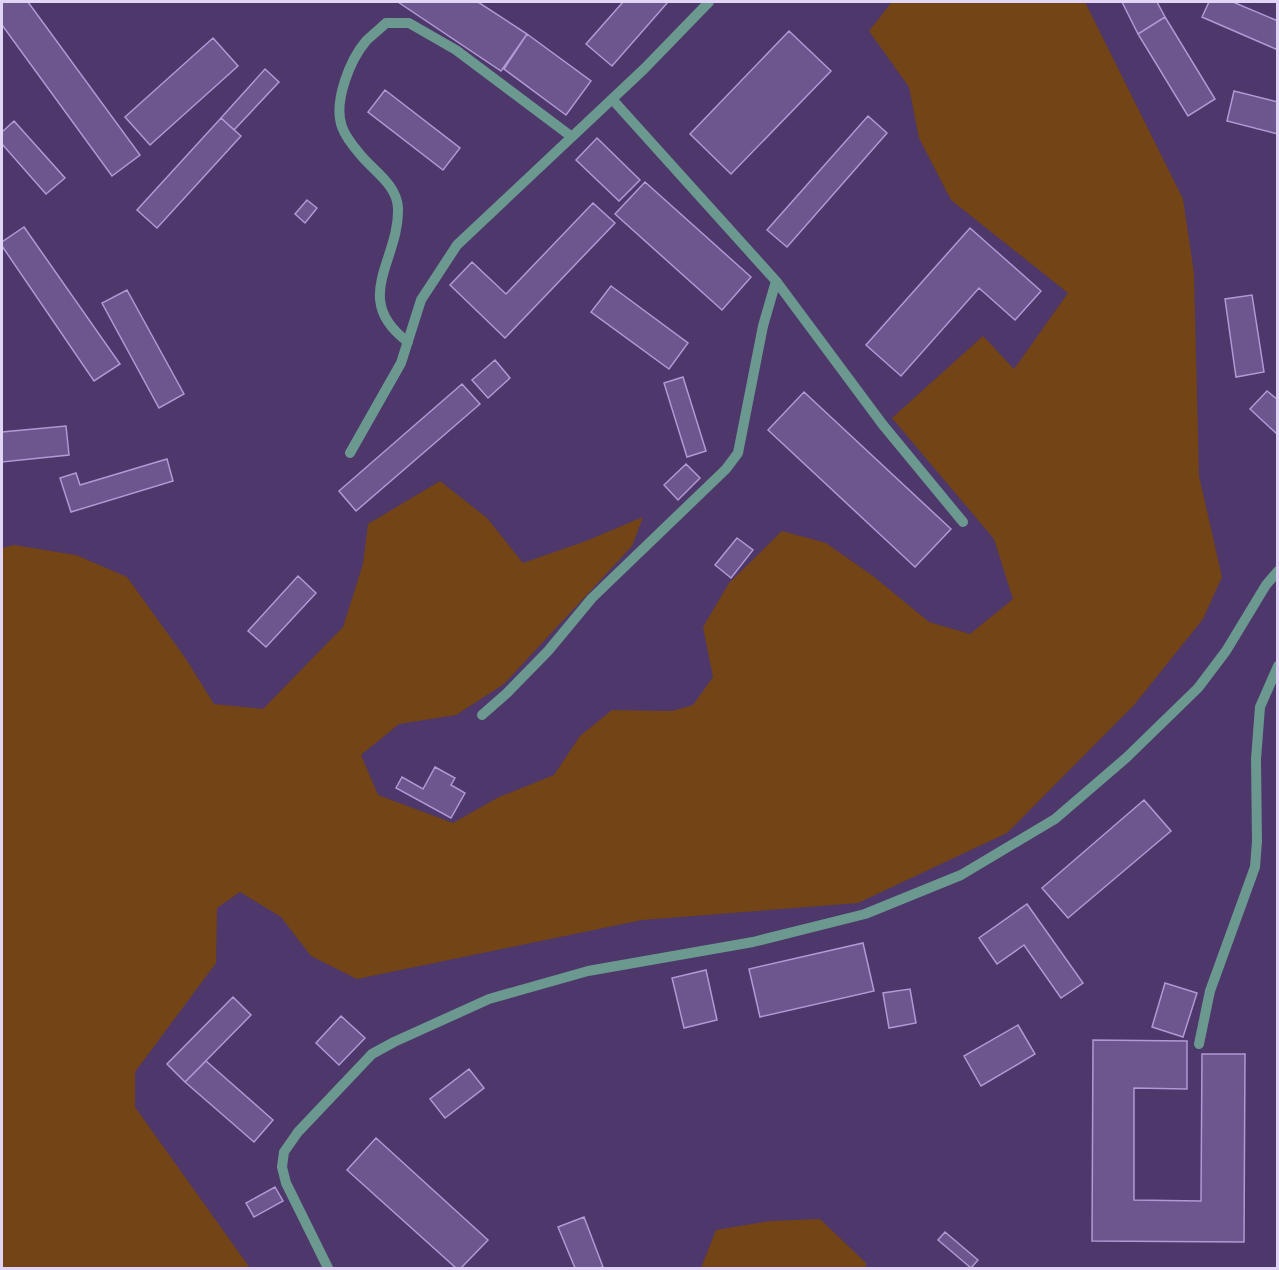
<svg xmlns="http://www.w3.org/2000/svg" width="1279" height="1270" viewBox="0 0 1279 1270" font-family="'Archivo Narrow',sans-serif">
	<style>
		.green { fill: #724416 }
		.building { fill: #6c568d; stroke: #b099d4; stroke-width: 1.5 }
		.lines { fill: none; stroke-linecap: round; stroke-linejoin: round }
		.minor { stroke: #6b988f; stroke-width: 10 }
	</style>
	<rect width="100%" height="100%" fill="#4d376b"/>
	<path class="green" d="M892,2H1085L1183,199L1194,273L1199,476L1222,577L1203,619L1134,705L1007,833L858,903L642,920L357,979L311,956L281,917L240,892L217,908L216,963L135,1072V1107L250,1268H2V548L14,545L76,555L127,577L186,659L214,704L263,709L343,627L363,564L368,524L440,481L487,518L523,563L586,541L643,517L632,546L504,684L456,715L399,724L361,755L378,795L453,823L499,797L554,775L580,736L612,710L672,711L693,705L713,677L703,627L729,583L782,531L826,543L873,576L929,622L970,634L1013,599L994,539L892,418L983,336L1014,369L1068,293L951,200L919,138L909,87L869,31Z
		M820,1219L866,1263V1268H701L716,1230L770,1221Z"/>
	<path class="building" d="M2,2H28L140,155L112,176L2,25Z
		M398,2H478L527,34L501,71Z
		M623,2H668L612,66L586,44Z
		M1122,2H1157L1165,17L1138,34Z
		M1209,2H1233L1278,21V50L1202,17Z
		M1165,17L1215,99L1188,116L1138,34Z
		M789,31L831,71L731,174L690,134Z
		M527,34L591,81L566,115L504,69Z
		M213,38L238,66L150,145L125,117Z
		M265,69L279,82L234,130L221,118Z
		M385,90L460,148L443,170L368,112Z
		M1234,91L1278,102V134L1227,121Z
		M868,116L887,133L787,247L767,230Z
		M221,118L241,136L157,228L137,210Z
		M14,121L65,178L46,194L2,144V132Z
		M597,138L640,180L619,201L576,160Z
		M645,182L751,277L722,310L615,214Z
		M307,200L317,208L305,223L295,214Z
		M593,203L615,223L505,338L450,285L472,262L506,294Z
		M24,227L120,364L94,381L2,246V242Z
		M970,228L1041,291L1015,320L979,288L901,376L866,345Z
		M611,286L688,343L669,369L591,312Z
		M127,290L184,394L159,408L102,303Z
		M1252,295L1264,372L1236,377L1225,299Z
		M495,360L510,378L488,398L472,380Z
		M683,377L706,451L687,457L664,383Z
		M462,384L480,404L356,511L339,491Z
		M1267,391L1278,400V435L1250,409Z
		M804,392L951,529L915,567L768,430Z
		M66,426L69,455L2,462V432Z
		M167,459L173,481L71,512L60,478L76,473L80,485Z
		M686,464L700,478L678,500L664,485Z
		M737,538L753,550L731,578L715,565Z
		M298,576L316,593L266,647L248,631Z
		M435,767L455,778L451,785L465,793L451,818L396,788L402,777L423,789Z
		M1144,800L1171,831L1068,918L1042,888Z
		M1027,904L1083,983L1061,998L1024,945L997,964L979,938Z
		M863,943L874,991L760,1017L749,969Z
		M706,970L717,1020L684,1028L672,978Z
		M1165,983L1197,993L1183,1037L1152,1027Z
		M910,989L916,1023L889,1028L883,993Z
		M233,997L251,1015L185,1082L167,1064Z
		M341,1016L365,1038L339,1065L316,1043Z
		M1018,1025L1035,1054L981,1086L964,1056Z
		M1093,1040L1187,1041V1089L1134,1088V1200L1201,1201L1202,1054H1245L1244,1242L1092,1241Z
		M206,1061L273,1120L254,1142L185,1082Z
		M469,1069L484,1088L445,1118L430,1099Z
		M376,1138L488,1240L461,1268H456L347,1170Z
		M275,1187L283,1201L254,1217L246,1203Z
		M584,1217L603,1267L599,1268H575L558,1227Z
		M945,1232L978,1260L971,1268L938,1240Z"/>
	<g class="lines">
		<path class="minor" d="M612,99L776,281L883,425L963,522
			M408,342C350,299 400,260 398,208C397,184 372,170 359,153C353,146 345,135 342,127C333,102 350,60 366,41C372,35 380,29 386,23H409L456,50L572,137
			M350,453L401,363L421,300L457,245L644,69L709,2
			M482,715L507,693L548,651L592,598L726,469L738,453L763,326L776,281
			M1199,1044L1210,991L1255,867L1257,841L1256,759L1260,707L1278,666
			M328,1268L286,1183L282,1167L284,1152L298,1132L372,1054L394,1042L489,999L588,971L753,942L865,914L961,875L1055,819L1126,758L1198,688L1226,651L1266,585L1278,571"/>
	</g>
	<rect width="1279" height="1270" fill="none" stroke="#e0d5f4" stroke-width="6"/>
</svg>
